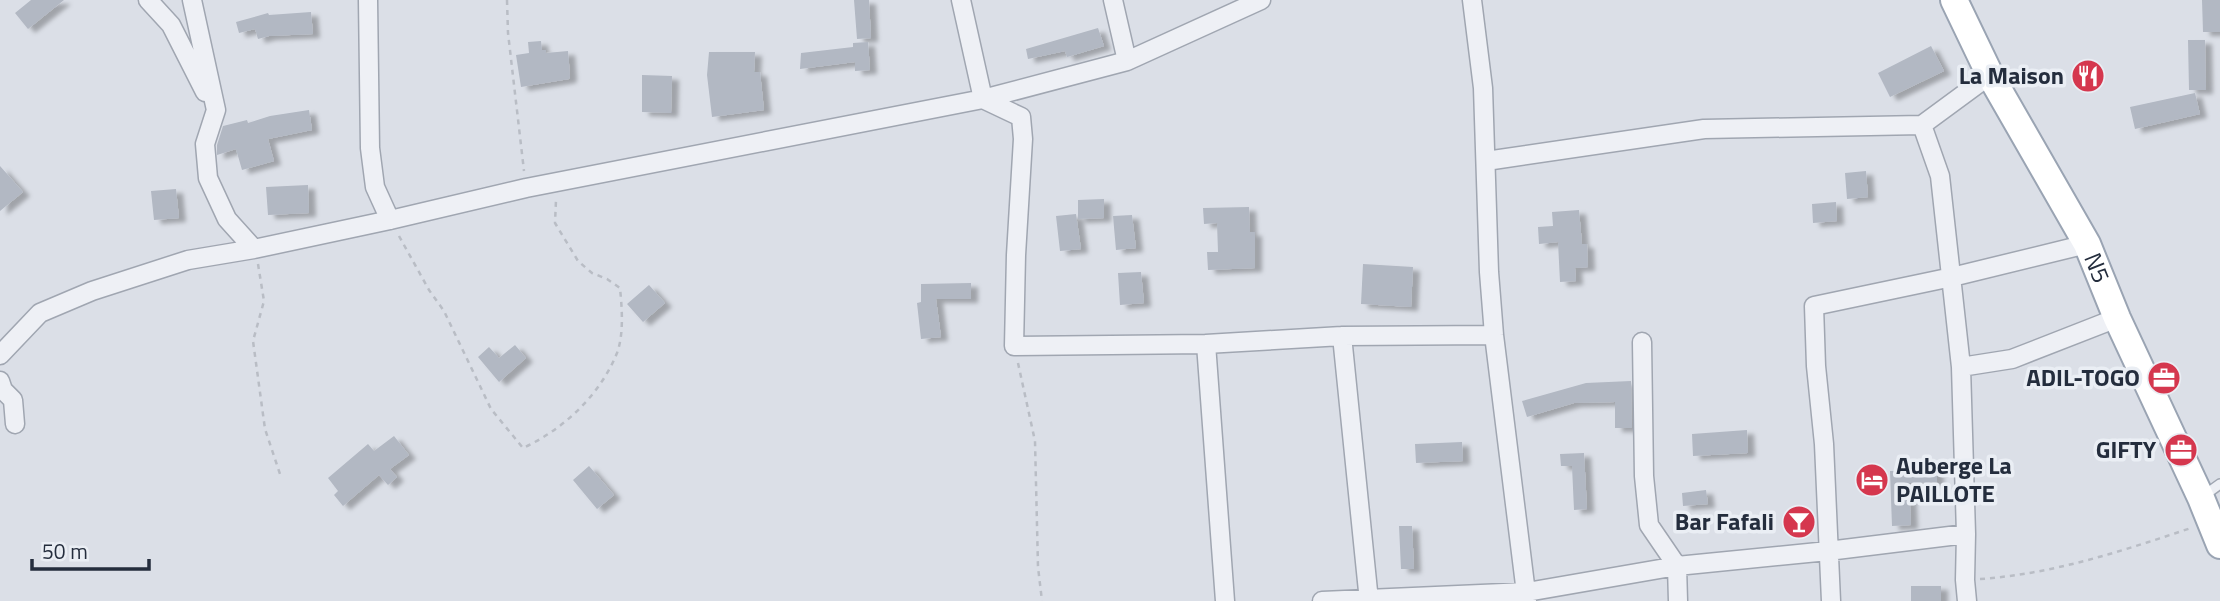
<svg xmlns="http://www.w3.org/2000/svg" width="2220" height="601" viewBox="0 0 2220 601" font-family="'Titillium Web',sans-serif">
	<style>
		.building { fill: #b2b8c3; filter: url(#shadow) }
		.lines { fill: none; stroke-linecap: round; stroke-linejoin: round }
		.service-casing { stroke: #a0a6b1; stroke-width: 12 }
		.minor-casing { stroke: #a0a6b1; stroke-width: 21 }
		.primary-casing { stroke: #9aa4b3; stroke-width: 30 }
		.path { stroke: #b9bdc5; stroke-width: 2.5; stroke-dasharray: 5 5; stroke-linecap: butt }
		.service { stroke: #eef0f5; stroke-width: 9 }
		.minor { stroke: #eef0f5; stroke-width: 18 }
		.primary { stroke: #fff; stroke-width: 26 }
		.labels { text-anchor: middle; stroke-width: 7; stroke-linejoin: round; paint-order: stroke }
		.poi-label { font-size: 24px; font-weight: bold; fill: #242d3d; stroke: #eaeef4; text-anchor: end }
		.street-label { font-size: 24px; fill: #242d3d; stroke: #eaeef4 }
	</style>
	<defs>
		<filter id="shadow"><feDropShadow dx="7" dy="4" stdDeviation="2" flood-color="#0004"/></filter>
	</defs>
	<rect width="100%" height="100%" fill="#dbdfe7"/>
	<path class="building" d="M31,0H64L28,29L15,13Z
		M854,0H869L871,38L857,39Z
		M2202,0H2220V32H2203Z
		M311,12L313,34L269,36L258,39L255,29L239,33L236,22L268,13L269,15Z
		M1098,28L1104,46L1067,57L1065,51L1028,59L1026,49Z
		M2188,40H2205L2206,90H2189Z
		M541,41L542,50H546V53L568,51L570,76L569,79L521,87L516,55L529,53L528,42Z
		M868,42L870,70L855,71V62L800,69L801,53L853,47V43Z
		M1931,46L1944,71L1890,97L1878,73Z
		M709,52H755L754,72H760L764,110L712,117L707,75Z
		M642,75L672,76L671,113L642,112Z
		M2195,93L2200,114L2135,129L2130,107Z
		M309,110L312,130L268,139L274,161L242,170L236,149L217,155V145L223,126L247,120L248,123L270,116Z
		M0,166L23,192L0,211Z
		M1866,171L1868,197L1847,199L1845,173Z
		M308,185L309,213L268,215L266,187Z
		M176,189L179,218L154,220L151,191Z
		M1104,199V218L1078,219V200Z
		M1836,202L1837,221L1813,223L1812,204Z
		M1249,207L1250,232H1255V268L1208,270L1207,252H1218L1217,223L1204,224L1203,208Z
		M1579,210L1582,244H1587L1588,267L1575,268L1576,281L1560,282L1558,242L1539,244L1538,227L1553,226L1552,212Z
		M1076,214L1081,249L1060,251L1056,216Z
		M1132,215L1136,248L1116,250L1113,216Z
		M1363,264L1413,267L1411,307L1361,304Z
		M1141,272L1144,303L1120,305L1118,273Z
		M971,283V299H936L941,337L921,339L917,303L921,302V284Z
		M649,285L665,303L643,322L627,304Z
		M515,345L526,358L499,382L478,357L489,347L499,358Z
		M1631,381L1632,428H1615V402L1574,403L1527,417L1522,401L1586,383Z
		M1747,430L1748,453L1693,456L1692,434Z
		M394,436L409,455L390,469L397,477L388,485L379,475L343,506L334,495L338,491L328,478L368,444L374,451Z
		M1462,442L1463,461L1416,463L1415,444Z
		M1584,453L1587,509L1574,510L1572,466H1561L1560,454Z
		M1937,465V482L1909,483L1911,525L1892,526L1890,471L1919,470V466Z
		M589,466L614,495L597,509L573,480Z
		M1706,490L1708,504L1683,506L1682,493Z
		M1399,526H1412L1414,569H1401Z
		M1911,586H1941V601H1911Z"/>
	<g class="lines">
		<defs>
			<path id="service" d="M2202,497L2220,484"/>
			<path id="minor" d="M148,0L171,25L205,92
				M192,0L216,110L205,144L208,178L227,219L254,249
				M368,0L370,148L375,187L390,220
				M961,0L983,99L1021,117L1023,139L1016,255L1014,346L1206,344L1342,336L1494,335
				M1113,0L1127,61
				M1472,0L1483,88L1489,272L1494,335L1527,601
				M1922,125L1940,176L1961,367L1966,534L1965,580L1967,601
				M1486,161L1704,129L1922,125L1990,75
				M1342,336L1369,601
				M1642,342L1644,476L1649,525L1677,566L1678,601
				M1206,344L1225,601
				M0,355L40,313L92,291L188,260L254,249L390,220L526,188L983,99L1127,61L1261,0
				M1961,367L2012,359L2117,318
				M0,381L3,390L13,400L15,424
				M1322,601L1527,592L1677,566L1828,551L1966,534
				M1831,601L1824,444L1816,366L1814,306L1952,277L2087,244"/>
			<g id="primary">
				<path id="s1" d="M1954,0L1990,75L2087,244L2117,318L2201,498L2220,545"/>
			</g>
		</defs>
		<use href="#service" class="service-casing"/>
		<use href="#minor" class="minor-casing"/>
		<use href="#primary" class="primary-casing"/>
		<path class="path" d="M507,0L508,33L524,171
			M399,236L429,290L444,311L491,409L523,448C564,429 600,395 617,353C624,334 622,308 620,288L607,279L592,273L578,261L555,223L556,200
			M258,264L264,301L253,341L265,429L281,477
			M1018,363L1035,441L1038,567L1042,601
			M1980,579C2053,574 2122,551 2191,528"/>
		<use href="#service" class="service"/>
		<use href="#minor" class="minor"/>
		<use href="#primary" class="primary"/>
	</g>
	<defs>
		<symbol id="restaurant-disc" viewBox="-11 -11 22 22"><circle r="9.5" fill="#d5374e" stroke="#eaeef4"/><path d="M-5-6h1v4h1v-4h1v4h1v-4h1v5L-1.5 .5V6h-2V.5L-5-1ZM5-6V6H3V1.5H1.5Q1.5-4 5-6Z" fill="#fff"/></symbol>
		<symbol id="office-disc" viewBox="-11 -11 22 22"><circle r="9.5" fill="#d5374e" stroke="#eaeef4"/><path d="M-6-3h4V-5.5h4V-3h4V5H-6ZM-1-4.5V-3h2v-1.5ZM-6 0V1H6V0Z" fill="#fff"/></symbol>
		<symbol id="hotel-disc" viewBox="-11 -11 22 22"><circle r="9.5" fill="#d5374e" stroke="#eaeef4"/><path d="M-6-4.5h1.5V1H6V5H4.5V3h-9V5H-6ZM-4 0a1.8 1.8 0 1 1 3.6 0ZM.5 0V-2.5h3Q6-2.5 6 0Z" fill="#fff"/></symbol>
		<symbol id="bar-disc" viewBox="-11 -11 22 22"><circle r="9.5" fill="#d5374e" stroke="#eaeef4"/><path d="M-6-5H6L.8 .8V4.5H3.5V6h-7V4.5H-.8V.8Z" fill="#fff"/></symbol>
	</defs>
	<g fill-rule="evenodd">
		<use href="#restaurant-disc" x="2069" y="57" width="38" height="38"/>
		<use href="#office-disc" x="2145" y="359" width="38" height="38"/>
		<use href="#office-disc" x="2162" y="431" width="38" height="38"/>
		<use href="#hotel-disc" x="1853" y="461" width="38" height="38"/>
		<use href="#bar-disc" x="1780" y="503" width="38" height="38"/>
	</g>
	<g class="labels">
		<g class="poi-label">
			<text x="2064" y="84">La Maison</text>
			<text x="2140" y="386">ADIL-TOGO</text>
			<text x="2156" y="458">GIFTY</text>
			<text x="1896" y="474" text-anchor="start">Auberge La<tspan x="1896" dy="28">PAILLOTE</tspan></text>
			<text x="1774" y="530">Bar Fafali</text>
		</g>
		<g class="street-label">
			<text dy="8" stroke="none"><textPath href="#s1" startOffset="304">N5</textPath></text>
		</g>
	</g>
	<path d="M32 559v10h117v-10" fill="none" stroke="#242d3d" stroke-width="3.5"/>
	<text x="42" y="559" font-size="21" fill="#242d3d" stroke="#eaeef4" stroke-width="5" paint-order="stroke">50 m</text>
</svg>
